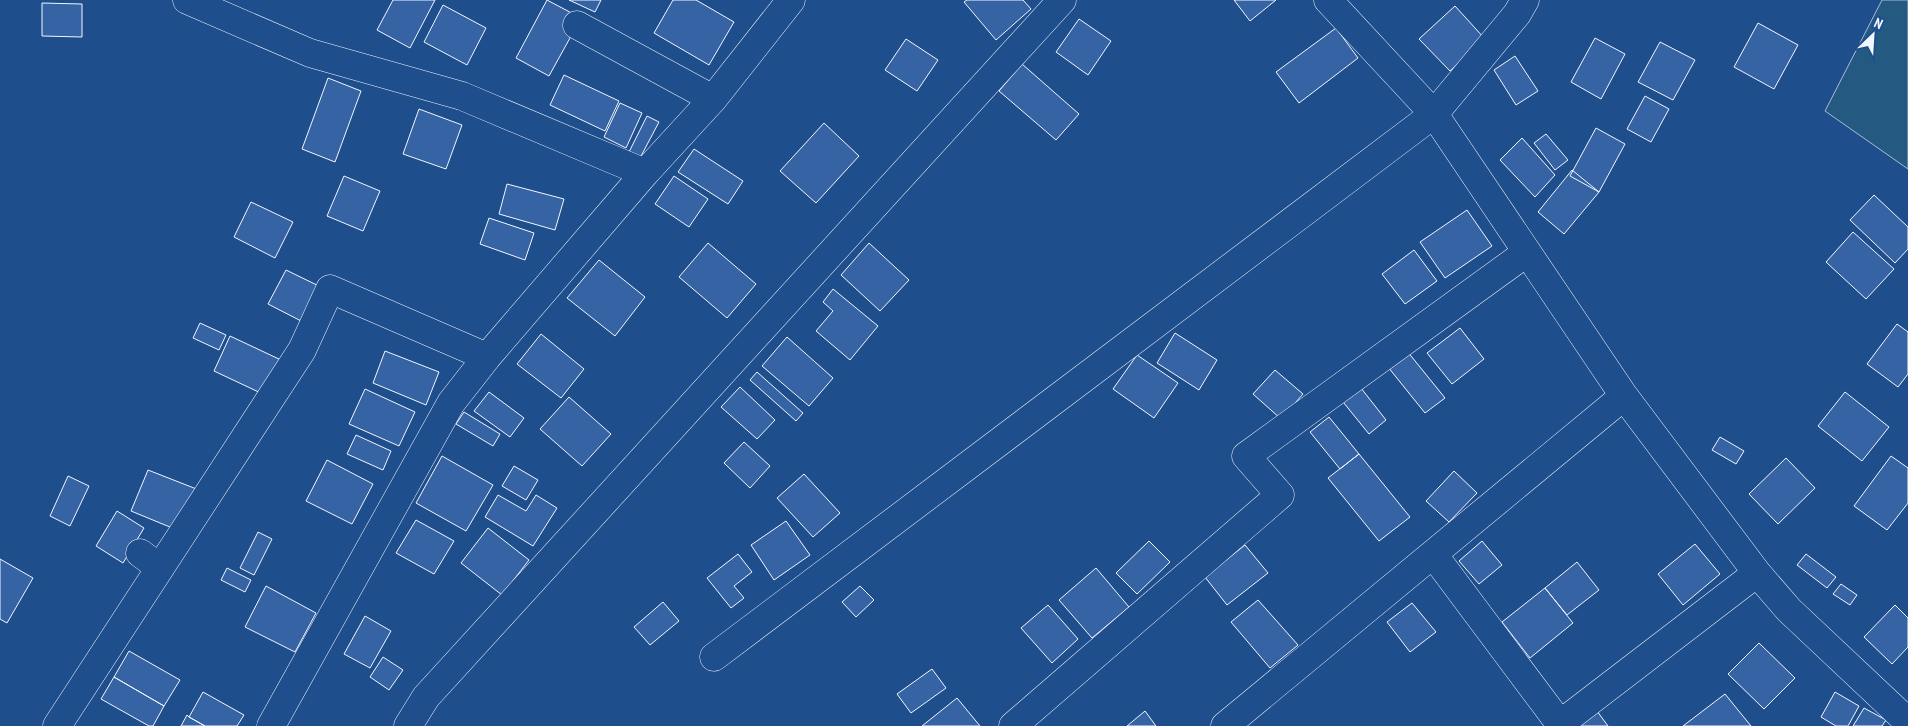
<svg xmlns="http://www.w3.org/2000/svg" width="1908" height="726" viewBox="0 0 1908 726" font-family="'PT Sans Narrow',sans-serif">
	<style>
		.green { fill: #245a82; stroke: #a8bbd7 }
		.building { fill: #3563a3; stroke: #f2f6ff }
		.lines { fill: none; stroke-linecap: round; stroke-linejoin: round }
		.minor-casing { stroke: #f2f6ff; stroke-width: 29 }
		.minor { stroke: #1f4e8c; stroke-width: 28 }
	</style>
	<rect width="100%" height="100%" fill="#1f4e8c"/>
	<path class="green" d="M1882,0H1908V169L1825,111Z"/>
	<path class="building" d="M393,0H435L410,48L377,30Z
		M547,0L581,18L549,76L516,58Z
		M569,0H601L595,12Z
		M673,0H696L734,22L709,65L654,33Z
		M967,0H1023L1031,9L996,40L964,2Z
		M1234,0H1276L1250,21Z
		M42,3L82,4V37L42,36Z
		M443,5L486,28L467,65L424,42Z
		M1455,6L1485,39L1450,71L1419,39Z
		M1079,19L1111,41L1088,75L1056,52Z
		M1758,23L1798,45L1774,89L1734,67Z
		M1336,28L1358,58L1299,103L1276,72Z
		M1595,38L1625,54L1601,99L1571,82Z
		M906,39L938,60L917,91L885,70Z
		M1660,42L1695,60L1673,100L1638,82Z
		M1515,56L1538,91L1516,105L1494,70Z
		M1022,64L1079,114L1056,140L999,91Z
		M564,75L619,101L605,131L550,105Z
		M328,78L361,91L335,162L302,149Z
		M1645,96L1669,109L1651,142L1627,129Z
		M620,103L642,113L626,148L604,137Z
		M419,109L462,125L446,169L403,154Z
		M647,116L659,122L640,158L629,152Z
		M824,123L859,156L816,203L780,171Z
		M1596,128L1625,144L1599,192L1570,176Z
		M1546,134L1568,160L1555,170L1534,143Z
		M1522,138L1555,175L1535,197L1500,160Z
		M694,149L743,181L728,204L678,172Z
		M1572,170L1599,192L1564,234L1538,212Z
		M344,176L380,191L363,231L327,216Z
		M674,176L708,199L689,227L655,204Z
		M507,184L564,199L555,230L499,214Z
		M1874,195L1908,227V249L1895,263L1850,220Z
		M251,202L293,222L275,258L234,237Z
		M1467,210L1492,246L1445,278L1420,242Z
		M489,218L534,233L525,260L480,244Z
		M1853,232L1894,269L1866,299L1826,262Z
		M708,243L756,284L727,318L679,277Z
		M869,243L909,280L880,311L841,275Z
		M1414,250L1437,281L1405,304L1382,274Z
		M599,260L645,297L615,336L567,298Z
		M286,270L323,288L305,323L268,304Z
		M833,289L878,326L850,360L816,331L833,311L823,302Z
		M200,323L226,335L219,350L193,338Z
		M1897,324L1908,332V374L1898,387L1867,364Z
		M1460,328L1484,359L1452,384L1427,353Z
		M1175,333L1217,360L1199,390L1157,363Z
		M541,334L584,369L561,398L517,364Z
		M230,336L281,360L265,395L214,371Z
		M787,337L833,378L809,406L762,366Z
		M385,351L439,372L426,405L373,383Z
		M1407,351L1445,398L1425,413L1388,367Z
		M1137,355L1178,383L1154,418L1113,389Z
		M1275,370L1303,394L1281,419L1253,394Z
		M757,372L803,413L796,421L750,380Z
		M1357,383L1386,420L1369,434L1339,397Z
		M740,387L775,420L757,439L721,407Z
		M365,389L415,412L399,446L349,424Z
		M489,392L524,418L510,437L474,411Z
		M1845,392L1889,427L1862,461L1818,426Z
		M569,397L611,434L582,466L540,429Z
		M464,412L500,434L493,446L456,424Z
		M1329,417L1359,454L1340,469L1310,432Z
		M356,435L391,451L383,470L347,454Z
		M1720,437L1744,451L1736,464L1712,450Z
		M744,442L770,466L750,488L724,463Z
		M1359,454L1410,517L1379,541L1328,478Z
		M442,456L493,485L466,531L416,503Z
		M1891,456L1908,468V503L1887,530L1854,506Z
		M1786,458L1815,488L1778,524L1749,494Z
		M327,460L373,484L352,524L306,501Z
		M514,466L538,480L526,500L502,486Z
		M148,470L199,490L182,532L131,511Z
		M1454,471L1477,493L1449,522L1426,501Z
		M804,474L840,513L813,537L777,498Z
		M68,476L89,486L70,526L50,516Z
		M498,495L526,511L536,495L557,508L533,546L485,517Z
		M117,511L144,528L123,563L96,546Z
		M416,520L454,541L434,574L396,553Z
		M786,521L810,555L774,580L751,545Z
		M488,528L529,560L502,595L461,563Z
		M258,532L272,539L254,575L240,568Z
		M1149,541L1170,562L1137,594L1116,573Z
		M1482,541L1502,565L1479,584L1459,561Z
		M1695,544L1720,574L1683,605L1658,574Z
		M1245,545L1268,573L1227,605L1205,577Z
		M738,554L752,572L734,586L744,598L731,608L707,578Z
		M1806,554L1836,577L1827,588L1797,565Z
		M0,559L33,578L7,623L0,619Z
		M1577,562L1599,590L1567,615L1545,588Z
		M227,568L251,580L245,592L221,580Z
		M1096,568L1129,607L1092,638L1059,600Z
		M1841,584L1857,595L1850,605L1833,594Z
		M266,586L316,613L295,652L245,627Z
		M860,586L874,600L856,617L842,602Z
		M1545,588L1573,623L1530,658L1502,622Z
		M1258,600L1298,645L1270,668L1231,622Z
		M663,602L679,621L650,645L634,627Z
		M1412,603L1436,632L1410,652L1387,622Z
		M1048,605L1078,639L1052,663L1021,628Z
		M1895,605L1908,618V647L1892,664L1864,637Z
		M365,616L391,631L370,668L344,654Z
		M1759,643L1795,678L1764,709L1728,674Z
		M129,651L180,680L164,706L114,677Z
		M383,657L403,670L389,690L370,677Z
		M932,669L946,688L911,713L897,694Z
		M114,677L164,706L153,726H149L101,699Z
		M203,692L244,715L237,726H205L189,717Z
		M1835,692L1859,706L1848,726H1836L1821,717Z
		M1725,694L1751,726H1683Z
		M957,698L980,726H922Z
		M1864,708L1886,720L1882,726H1853Z
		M1145,711L1156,726H1127Z
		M1597,711L1608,726H1577Z
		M187,715L189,717L205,726H181Z"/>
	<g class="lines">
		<defs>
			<path id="minor" d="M187,0L310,53L462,96L645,173
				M1328,0L1434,114L1624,396L1757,573L1789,610L1908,722
				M577,25L713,99
				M140,553L160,568L302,350L330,289L487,357
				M1433,554L1560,724L1757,573
				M714,657L1434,114L1517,14L1525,0
				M57,726L160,568
				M271,726L451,403L487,357L645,173L713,99L791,0
				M408,726L426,697L1062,0
				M1013,726L1280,495L1246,456L1526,253
				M1225,726L1624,396"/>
		</defs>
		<use href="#minor" class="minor-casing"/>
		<use href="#minor" class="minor"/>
	</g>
	<g transform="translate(1873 35) rotate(25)" stroke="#1f4e8c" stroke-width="4" paint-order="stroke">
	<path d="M0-4L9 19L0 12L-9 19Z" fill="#f2f6ff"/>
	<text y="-8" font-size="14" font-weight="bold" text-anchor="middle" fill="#f2f6ff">N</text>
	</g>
</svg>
